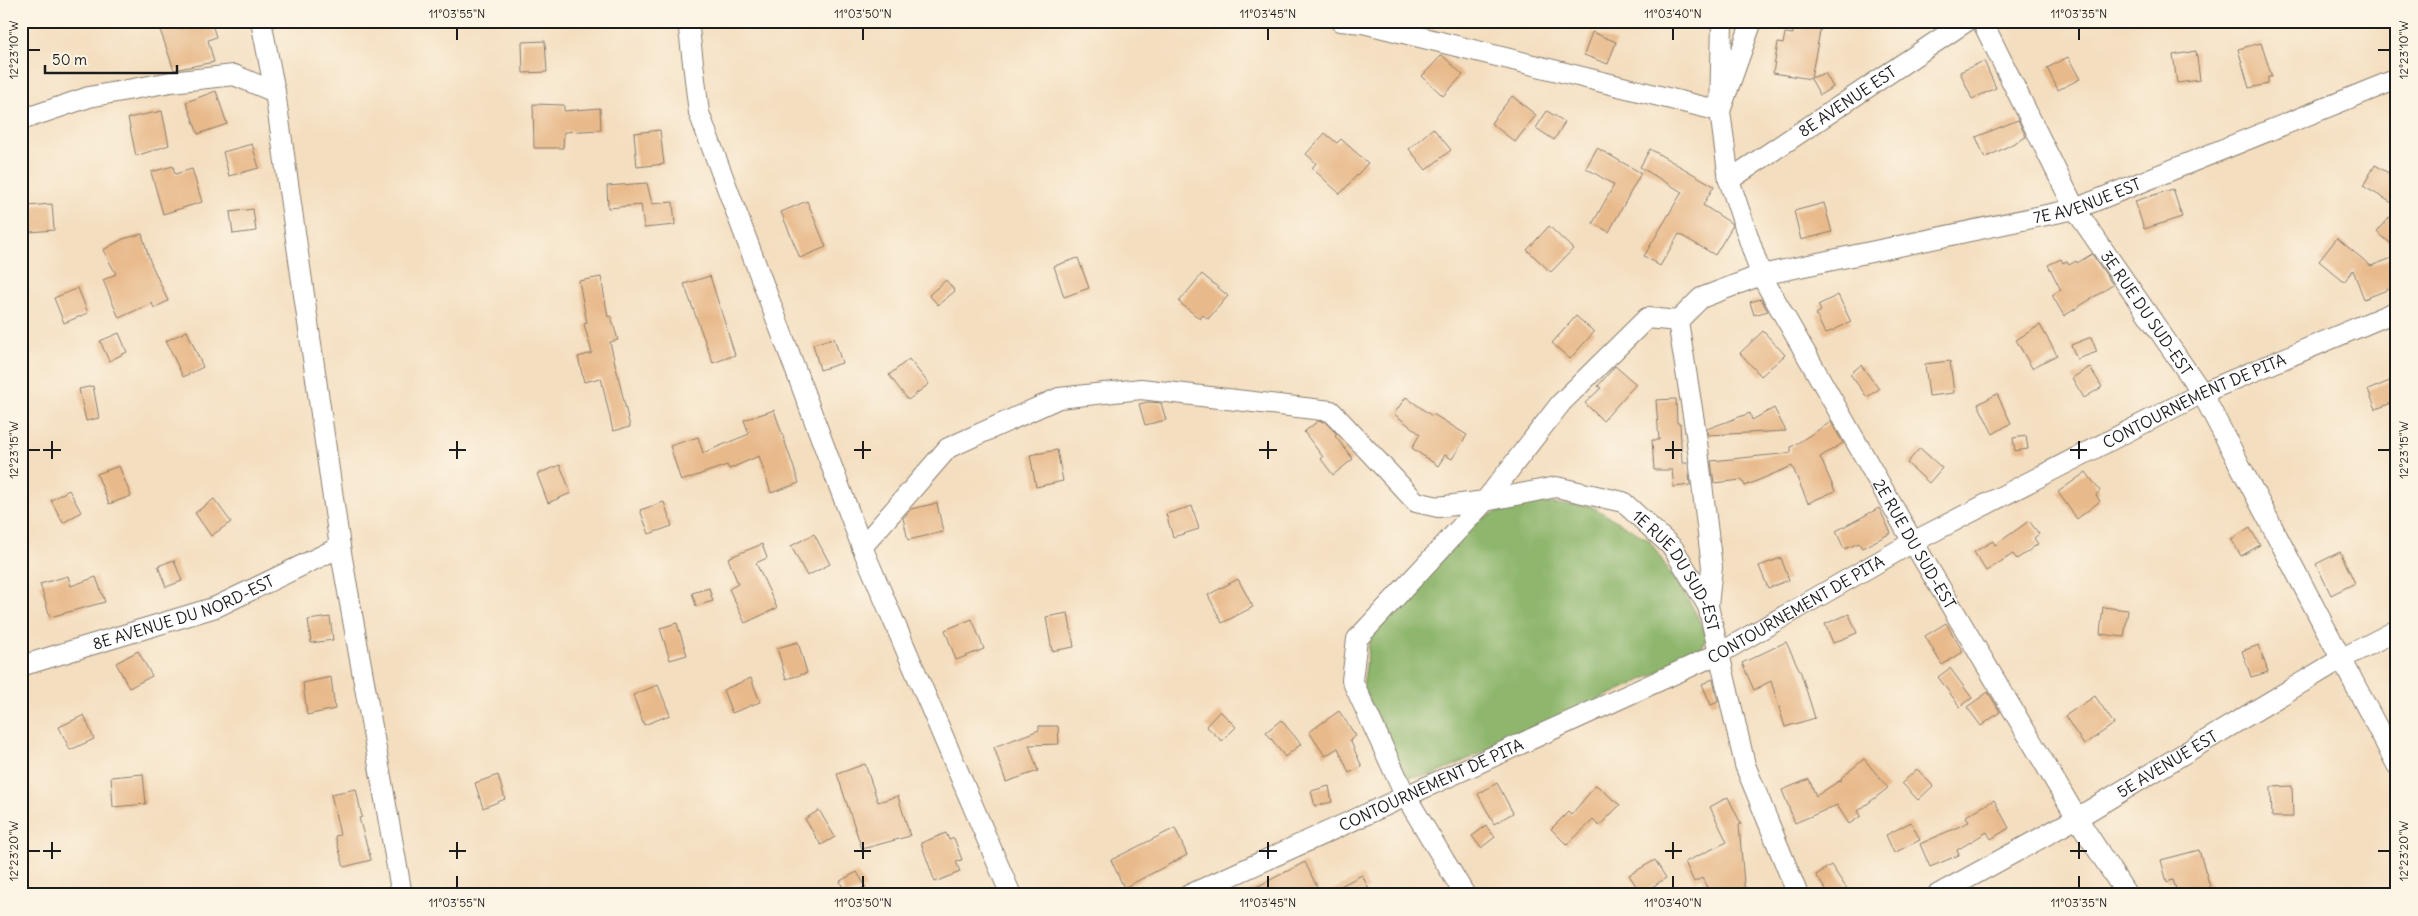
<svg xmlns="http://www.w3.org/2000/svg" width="2418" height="916" viewBox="0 0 2418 916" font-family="Delius,sans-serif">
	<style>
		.forest { fill: #8eb66d; stroke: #556944 }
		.building { fill: #e8b98a }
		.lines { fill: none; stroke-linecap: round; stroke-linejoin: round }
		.minor-casing { stroke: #887d6e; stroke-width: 22 }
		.minor { stroke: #fff; stroke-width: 20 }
		.ticks { fill: none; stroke: #1c1c1c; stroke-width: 2 }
		.labels { text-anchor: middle; stroke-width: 5; stroke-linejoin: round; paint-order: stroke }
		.street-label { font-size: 16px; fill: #1c1c1c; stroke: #fcf5e5 }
		.neatline { fill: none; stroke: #1c1c1c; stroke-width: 2 }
		.ticks-label { font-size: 12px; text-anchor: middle; fill: #1c1c1c }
	</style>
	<rect width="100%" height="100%" fill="#fcf5e5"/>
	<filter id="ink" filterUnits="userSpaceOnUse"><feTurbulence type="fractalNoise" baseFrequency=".02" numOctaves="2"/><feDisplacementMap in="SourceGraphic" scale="10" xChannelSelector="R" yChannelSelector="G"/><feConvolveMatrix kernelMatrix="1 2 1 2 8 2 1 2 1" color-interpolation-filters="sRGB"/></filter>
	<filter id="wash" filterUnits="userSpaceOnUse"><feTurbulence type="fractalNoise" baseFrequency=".0096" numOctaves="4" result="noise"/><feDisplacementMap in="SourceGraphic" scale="20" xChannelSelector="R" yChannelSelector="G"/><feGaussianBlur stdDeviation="1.12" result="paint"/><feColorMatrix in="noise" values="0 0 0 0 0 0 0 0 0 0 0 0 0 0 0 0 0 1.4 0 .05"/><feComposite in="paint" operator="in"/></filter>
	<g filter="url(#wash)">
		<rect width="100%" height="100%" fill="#f4dec0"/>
		<path class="forest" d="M1516,502L1591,506L1649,540L1693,608L1707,637L1699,654L1433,775L1407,777L1363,687L1371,632L1472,524Z"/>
		<g id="blocks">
			<path class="building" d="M157,21H211L216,37L208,40L214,62L174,70Z
				M1792,21H1822L1811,78L1825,73L1833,87L1820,95L1811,79L1773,73L1778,43L1783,44L1785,33L1793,34Z
				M1592,32L1616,42L1608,64L1584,55Z
				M545,41L547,72L523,73L522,42Z
				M2261,43L2272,77H2268V84L2249,88L2238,49Z
				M2196,51L2200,80L2177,83L2173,55Z
				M1442,55L1463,75L1443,96L1422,76Z
				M2068,57L2080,79L2058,90L2047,68Z
				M1984,61L1996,88L1972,99L1960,72Z
				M216,91L227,124L198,134L186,102Z
				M1512,96L1536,115L1515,142L1491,123Z
				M533,104L564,105V111L600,108L601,130L564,132L563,148H534Z
				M162,111L169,145L136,156L128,118Z
				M1547,111L1565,122L1554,140L1536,128Z
				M2018,120L2026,137L1985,158L1976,137Z
				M1433,128L1451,150L1426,170L1409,149Z
				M660,130L664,164L637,167L634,133Z
				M1325,133L1337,143L1341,139L1368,163L1340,194L1312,168L1316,163L1306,154Z
				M252,144L259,168L229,176L223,152Z
				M1597,148L1641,173L1609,232L1593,223L1614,185L1586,168Z
				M1650,149L1714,186L1703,205L1731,223L1732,227L1715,255L1679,234L1660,266L1644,256L1682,192L1640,167Z
				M2375,165L2397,178V206L2363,186Z
				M173,166L175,174L192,169L202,202L163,214L151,172Z
				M647,183L652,204L673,202L675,225L644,228L641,205L608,208L607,186Z
				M2173,189L2182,217L2144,229L2135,201Z
				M807,201L826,247L800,258L781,212Z
				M1824,203L1832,232L1801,240L1794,211Z
				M52,204L54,230L30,232L28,206Z
				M253,209L256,231L233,234L230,212Z
				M2397,209V249L2377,232Z
				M1549,226L1573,249L1551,272L1527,250Z
				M142,234L150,261L168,301L154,308L152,303L119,318L103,280L116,274L103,250L123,239Z
				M2337,238L2371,266L2397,256V286L2364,299L2353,270L2344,282L2319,261Z
				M2092,254L2113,285L2064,316L2052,295L2061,290L2048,265L2061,259L2063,263L2067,261L2069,265L2076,261L2077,263Z
				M1078,258L1089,288L1064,297L1054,266Z
				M1202,274L1228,296L1208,319L1203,315L1200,319L1179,302Z
				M710,276L735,355L713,363L684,284Z
				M601,277L608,317L611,316L618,340L610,342L630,427L613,431L601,378L584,382L578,357L592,353L584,324L587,323L579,281Z
				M946,280L955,291L938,305L929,295Z
				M78,288L88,313L64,323L54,298Z
				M1838,295L1851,322L1825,334L1816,314L1821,311L1818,305Z
				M1761,299L1768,311L1754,315L1750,302Z
				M1576,316L1594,332L1570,359L1552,343Z
				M2040,325L2057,355L2032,368L2016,340Z
				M187,331L203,367L183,377L166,341Z
				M1763,331L1785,355L1761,376L1740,353Z
				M119,333L127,352L109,361L100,341Z
				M2091,337L2097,352L2077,359L2071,345Z
				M834,338L842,363L820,370L813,344Z
				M909,359L929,384L908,400L889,375Z
				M1950,361L1954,393L1929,396L1925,364Z
				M1861,365L1879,389L1867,397L1850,374Z
				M1615,366L1636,384L1603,421L1585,403L1601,388L1598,386Z
				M2090,367L2102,387L2084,398L2072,378Z
				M2397,378V401L2376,409L2368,390Z
				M93,386L99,418L86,421L79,389Z
				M1997,394L2011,423L1993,434L1978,404Z
				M1406,397L1432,416L1433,414L1467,435L1452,459L1445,455L1438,466L1412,448L1420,434L1394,414Z
				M1676,399L1677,423H1680L1682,463H1688L1690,485L1674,487L1672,470H1654L1652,440H1659L1656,400Z
				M1148,402L1161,403L1166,420L1145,425L1139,404Z
				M1774,408L1786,431L1708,435L1707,429L1750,413L1752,420Z
				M774,410L799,483L771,493L759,456L729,469L727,465L681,481L670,446L698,437L703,453L749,434L744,420Z
				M1318,421L1325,422L1337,434L1335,436L1353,459L1333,475L1321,459L1323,457L1304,432Z
				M1831,422L1843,443L1820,457L1835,491L1808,503L1792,466L1745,486L1742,480L1714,483L1711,461L1791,453V447Z
				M2026,436L2028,449L2015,451L2013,438Z
				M1920,448L1942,468L1929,483L1907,463Z
				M1057,450L1063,481L1036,487L1030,455Z
				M560,465L571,493L548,503L537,474Z
				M119,466L131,496L109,504L97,474Z
				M2086,472L2100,491L2096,495L2100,501L2077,519L2058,492Z
				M69,490L81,512L63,523L51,500Z
				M214,499L231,522L211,536L195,513Z
				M664,502L672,526L649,534L640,510Z
				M937,503L943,532L908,540L903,518L911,509Z
				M1192,506L1199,529L1173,537L1166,514Z
				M1879,508L1891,533L1862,548L1859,543L1844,549L1836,531Z
				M2029,521L2039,534L2034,538L2038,544L2017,559L2013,554L1986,571L1974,552L1993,541L1995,545Z
				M2250,528L2260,545L2241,556L2231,539Z
				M814,534L830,564L807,576L791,546Z
				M762,544L767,558L756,563L777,608L745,623L729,589L738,584L728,558Z
				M2340,552L2355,583L2331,595L2316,564Z
				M1781,558L1789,580L1768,588L1759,566Z
				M174,560L182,581L166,587L158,566Z
				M68,576L71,586L96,577L105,602L50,617L40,584Z
				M1238,579L1253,607L1222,623L1208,595Z
				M709,588L713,601L696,606L692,593Z
				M2103,607L2128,610L2124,637L2100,634Z
				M1068,613L1074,647L1052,651L1046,617Z
				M1849,614L1857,633L1833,643L1825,624Z
				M330,617L333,640L311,643L308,620Z
				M972,619L984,649L956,660L945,630Z
				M677,623L687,655L670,660L660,628Z
				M1946,623L1963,652L1942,665L1925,636Z
				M798,642L807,673L786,679L777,648Z
				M1786,642L1801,673L1815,718L1785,727L1771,681L1754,690L1742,663Z
				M2259,645L2268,672L2251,677L2242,651Z
				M138,651L152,676L129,688L116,663Z
				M1950,668L1972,698L1960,707L1938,677Z
				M331,677L335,709L307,715L303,683Z
				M751,678L760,702L732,713L723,690Z
				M1713,679L1718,702L1711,705L1702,684Z
				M658,685L670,715L644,725L633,695Z
				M1988,692L2000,712L1981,726L1967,707Z
				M2095,696L2114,724L2084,745L2065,716Z
				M1220,711L1236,727L1222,741L1206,726Z
				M1339,711L1356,736L1350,740L1362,767L1349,773L1338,748L1325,756L1309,732Z
				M84,715L94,739L70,750L59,727Z
				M1281,720L1301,744L1285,757L1266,732Z
				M1039,726H1058L1059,744L1029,745L1038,771L1006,782L994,747L1039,730Z
				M1864,759L1888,788L1858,811L1861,816L1849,824L1837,805L1795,823L1782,790L1809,779L1816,796L1842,779L1841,778Z
				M865,764L878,802L898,796L910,836L862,849L837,774Z
				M1917,769L1933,786L1918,800L1902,783Z
				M143,774L146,804L113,807L111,777Z
				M498,775L505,799L483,808L475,783Z
				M1497,783L1513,813L1494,824L1478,794Z
				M1596,785L1620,805L1599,826L1593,820L1567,845L1551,829L1568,812L1571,815Z
				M1329,786L1332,802L1315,806L1311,791Z
				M2292,786L2293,817H2272L2271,787Z
				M356,789L362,817L359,818L371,860L344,867L335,836L340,835L331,794Z
				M1728,797L1741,824L1739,825L1745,895H1711L1702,878L1694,882L1685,862L1727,842L1710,807Z
				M1994,800L2009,828L1991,839L1987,832L1957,850L1959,855L1930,867L1920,844L1969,822L1966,816Z
				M819,810L835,837L821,845L805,819Z
				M1911,822L1920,840L1894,853L1886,835Z
				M1486,826L1495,837L1481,848L1472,836Z
				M1175,828L1187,855L1124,888L1111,860Z
				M946,833L949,840L954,838L962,860L956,861L960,872L935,882L921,843Z
				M2199,850L2211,890L2195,895H2178L2173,880L2167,882L2161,860Z
				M1655,860L1666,878L1641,894L1629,875Z
				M1305,862L1318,889L1307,895H1241Z
				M1831,865L1851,895H1829L1816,875Z
				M857,872L866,887L846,895L840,881Z
				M1362,875L1369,889L1358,895H1323Z"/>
		</g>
	</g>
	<g filter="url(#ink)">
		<use href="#blocks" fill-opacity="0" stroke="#887d6e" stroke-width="1"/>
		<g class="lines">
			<defs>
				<g id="minor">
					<path d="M261,21L275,92L340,547L402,895"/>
					<path d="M688,21L699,113L862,547L1011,895"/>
					<path d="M1340,21L1363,23L1720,111L1722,21"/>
					<path id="s1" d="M1752,21L1720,111L1729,180L1761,275L1913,542L2077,818L2127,895"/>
					<path id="s2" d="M1982,21L2075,209L2202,393L2397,765"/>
					<path d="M21,120L89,97L171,82L234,75L275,92"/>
					<path id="s3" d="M1729,180L1967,21"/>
					<path id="s4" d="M862,547L948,448L1059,398L1141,389L1331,411L1416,502L1438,507L1485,501L1556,487L1623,502L1673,548L1708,606L1745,765L1798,895"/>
					<path id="s5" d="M1708,606L1712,567L1696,434L1678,321L1701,298L1761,275L2075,209L2397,79"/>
					<path id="s6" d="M21,666L216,607L340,547"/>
					<path id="s7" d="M1189,895L1720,653L1913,542L2202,393L2397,311"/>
					<path d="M1465,895L1405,795L1352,680L1357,639L1485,501L1561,403L1647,318L1678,321"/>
					<path id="s8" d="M1937,895L2077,818L2341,659L2397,630"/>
				</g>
			</defs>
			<use href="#minor" class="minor-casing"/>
			<use href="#minor" class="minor"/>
		</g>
	</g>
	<path class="ticks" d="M457,28V40M863,28V40M1268,28V40M1673,28V40M2079,28V40M28,50H40M2378,50H2390M52,441V459M457,441V459M863,441V459M1268,441V459M1673,441V459M2079,441V459M28,450H40M43,450H61M449,450H466M854,450H871M1259,450H1277M1665,450H1682M2070,450H2087M2378,450H2390M52,842V859M457,842V859M863,842V859M1268,842V859M1673,842V859M2079,842V859M28,851H40M43,851H61M449,851H466M854,851H871M1259,851H1277M1665,851H1682M2070,851H2087M2378,851H2390M457,876V888M863,876V888M1268,876V888M1673,876V888M2079,876V888"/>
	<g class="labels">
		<g class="street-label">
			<text dy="6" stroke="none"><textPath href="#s3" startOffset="142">8E AVENUE EST</textPath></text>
			<text dy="6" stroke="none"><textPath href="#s5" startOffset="719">7E AVENUE EST</textPath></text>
			<text dy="6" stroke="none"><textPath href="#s2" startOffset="336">3E RUE DU SUD-EST</textPath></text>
			<text dy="6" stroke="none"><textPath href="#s7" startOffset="1121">CONTOURNEMENT DE PITA</textPath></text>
			<text dy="6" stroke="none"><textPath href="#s1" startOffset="575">2E RUE DU SUD-EST</textPath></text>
			<text dy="6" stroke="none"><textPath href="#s4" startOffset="951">1E RUE DU SUD-EST</textPath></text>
			<text dy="6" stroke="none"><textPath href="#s7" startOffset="671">CONTOURNEMENT DE PITA</textPath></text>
			<text dy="6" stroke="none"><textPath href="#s6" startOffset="171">8E AVENUE DU NORD-EST</textPath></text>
			<text dy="6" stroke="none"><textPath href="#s8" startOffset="265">5E AVENUE EST</textPath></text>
			<text dy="6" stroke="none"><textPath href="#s7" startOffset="266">CONTOURNEMENT DE PITA</textPath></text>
		</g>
	</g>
	<rect width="2418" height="916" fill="none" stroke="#fcf5e5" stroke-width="55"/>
	<path d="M45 65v8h132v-8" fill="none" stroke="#1c1c1c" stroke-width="2.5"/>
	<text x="52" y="65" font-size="15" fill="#1c1c1c" stroke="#fcf5e5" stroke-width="4" paint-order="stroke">50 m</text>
	<rect x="28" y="28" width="2362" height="860" class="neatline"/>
	<g class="ticks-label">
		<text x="457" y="18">11°03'55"N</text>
		<text x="863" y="18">11°03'50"N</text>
		<text x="1268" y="18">11°03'45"N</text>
		<text x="1673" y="18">11°03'40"N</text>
		<text x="2079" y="18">11°03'35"N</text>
		<text transform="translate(2404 50) rotate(-90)" y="4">12°23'10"W</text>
		<text transform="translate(14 50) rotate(-90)" y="4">12°23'10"W</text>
		<text transform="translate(2404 450) rotate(-90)" y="4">12°23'15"W</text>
		<text transform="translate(14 450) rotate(-90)" y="4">12°23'15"W</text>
		<text transform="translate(2404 851) rotate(-90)" y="4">12°23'20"W</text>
		<text transform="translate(14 851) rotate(-90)" y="4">12°23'20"W</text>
		<text x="457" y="907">11°03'55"N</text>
		<text x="863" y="907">11°03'50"N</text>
		<text x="1268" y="907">11°03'45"N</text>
		<text x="1673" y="907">11°03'40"N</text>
		<text x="2079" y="907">11°03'35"N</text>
	</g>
</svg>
